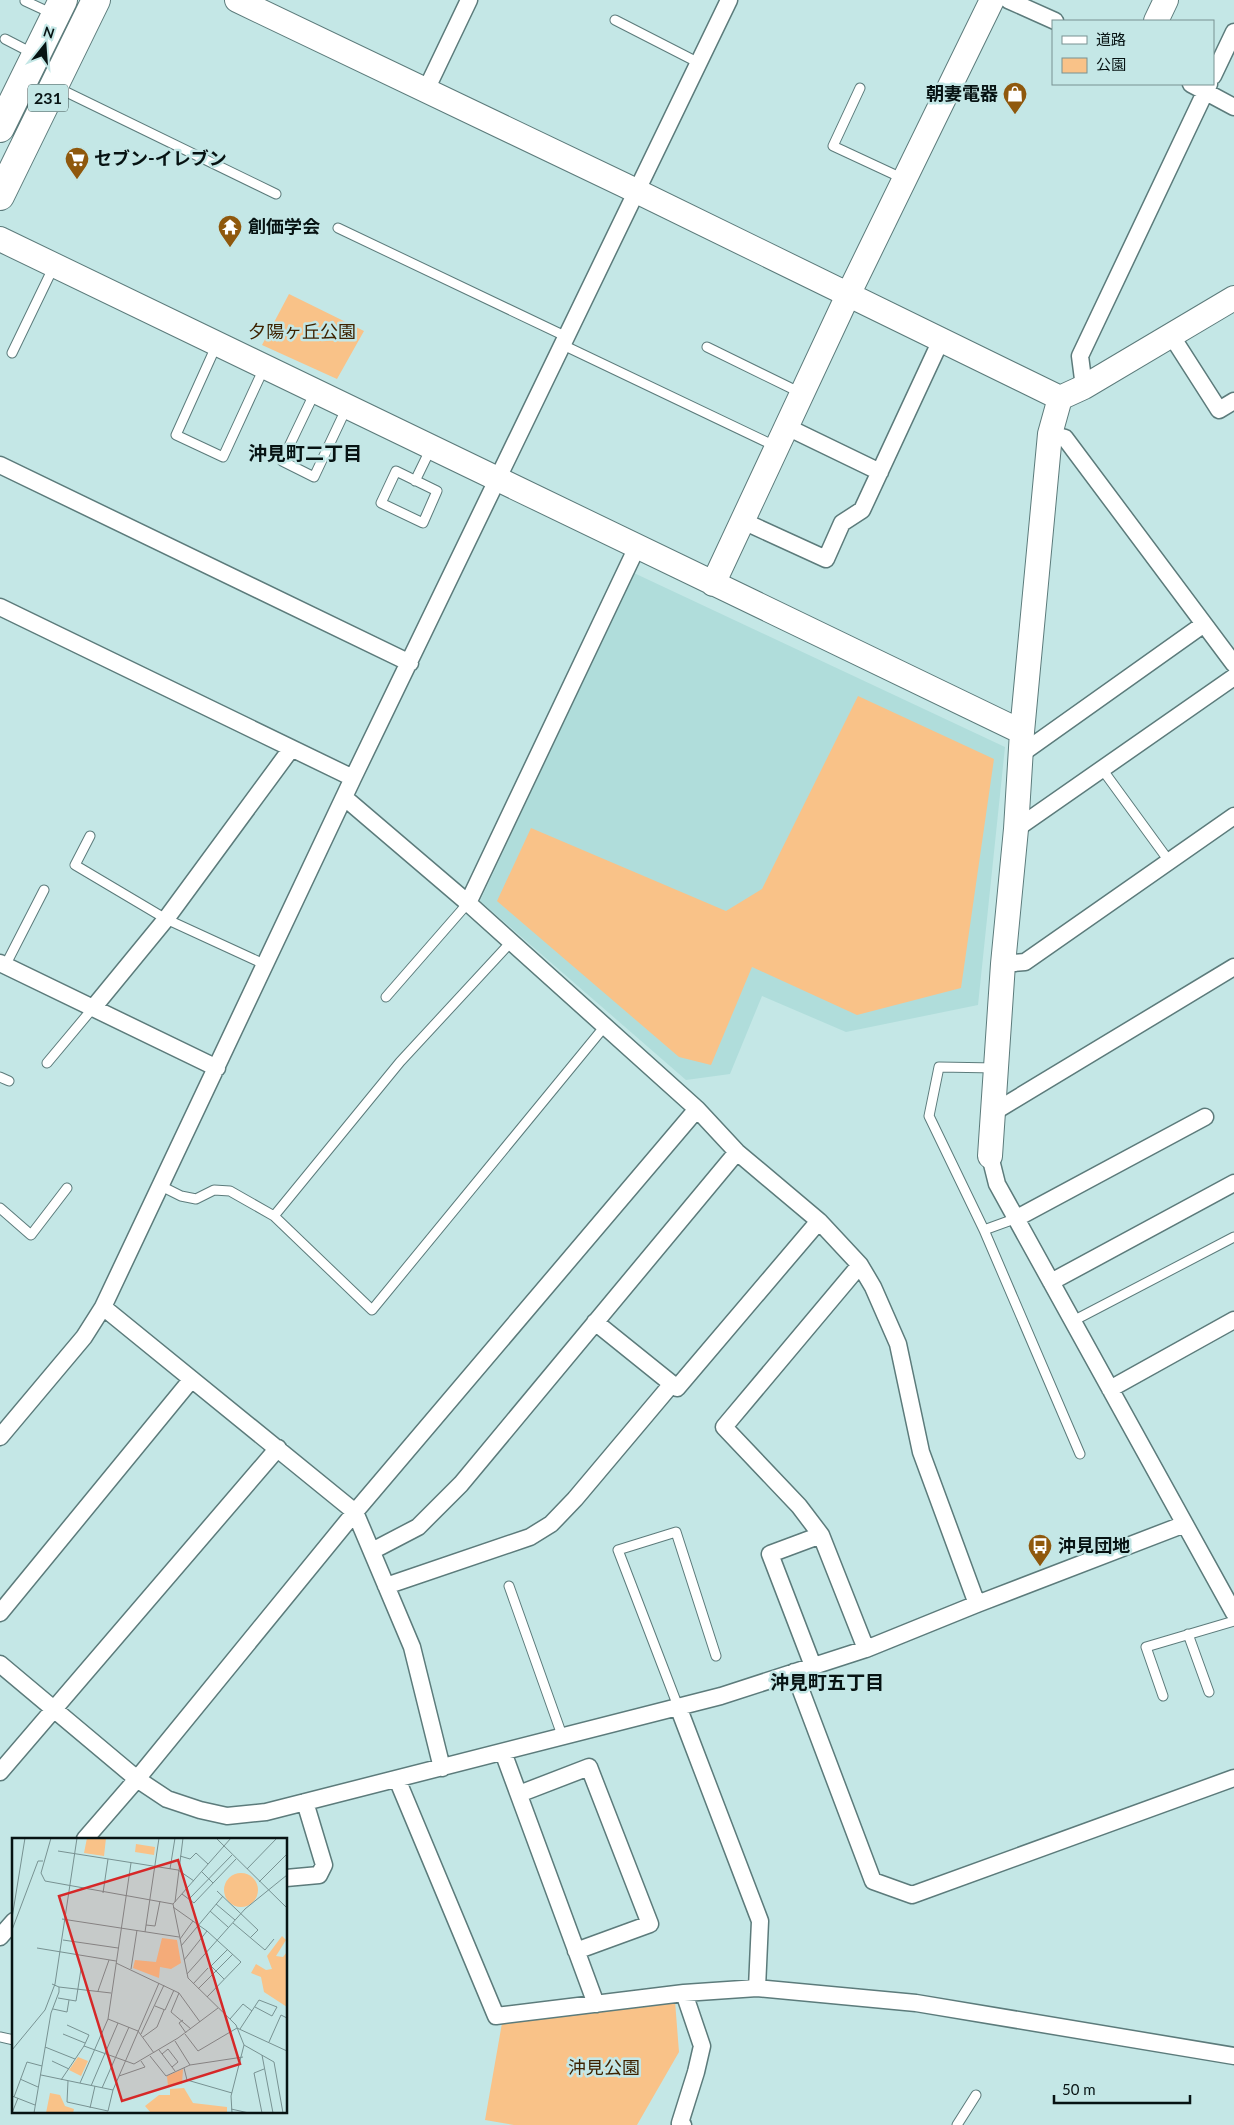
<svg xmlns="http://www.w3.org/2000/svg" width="1234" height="2125" viewBox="0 0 1234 2125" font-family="Lato,'Noto Sans JP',sans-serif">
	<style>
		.built { fill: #b0dddb }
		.green { fill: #f9c288 }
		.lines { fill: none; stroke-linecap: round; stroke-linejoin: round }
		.lane-casing { stroke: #5c7b7b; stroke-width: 11 }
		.street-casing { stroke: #5c7b7b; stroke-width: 19 }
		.secondary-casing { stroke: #5c7b7b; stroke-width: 26 }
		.highway-casing { stroke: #5c7b7b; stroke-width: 30 }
		.lane { stroke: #fff; stroke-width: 9 }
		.street { stroke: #fff; stroke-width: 16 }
		.secondary { stroke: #fff; stroke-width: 24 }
		.highway { stroke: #fff; stroke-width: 28 }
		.labels { text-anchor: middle; stroke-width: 5; stroke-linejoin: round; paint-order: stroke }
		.shield { fill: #c4e7e6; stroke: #405352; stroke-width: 1 }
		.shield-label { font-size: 16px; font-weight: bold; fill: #071313 }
		.poi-label { font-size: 18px; font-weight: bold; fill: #071313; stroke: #c4e7e6; text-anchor: start }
		.park-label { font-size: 18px; fill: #3d2200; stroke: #c4e7e6 }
		.neighbourhood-label { font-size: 19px; font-weight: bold; fill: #071313; stroke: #c4e7e6 }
		.inset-road { fill: none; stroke: #789292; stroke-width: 1 }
		.view { fill: #d62828; fill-opacity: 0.15; stroke: #d62828; stroke-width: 2.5 }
		.inset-edge { fill: none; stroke: #071313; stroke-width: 2.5 }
	</style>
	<rect width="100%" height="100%" fill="#c4e7e6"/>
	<path class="built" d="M634,573L1005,747L978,1005L846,1032L762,996L730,1074L686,1080L480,901Z"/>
	<path class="green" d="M289,294L364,331L337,379L262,345Z
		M858,696L994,759L961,988L857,1015L752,967L711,1065L679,1057L497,901L531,828L726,911L762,889Z
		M675,2001L679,2052L637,2125H514L485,2120L502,2023Z"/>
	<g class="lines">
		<defs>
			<path id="lane" d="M25,1L53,14
				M615,20L699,63
				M5,39L34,54
				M56,87L276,194
				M860,88L833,146L904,179
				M338,228L567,337
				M217,344L176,435L223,457L264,368
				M563,345L777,447
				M707,347L801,393
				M12,353L54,266
				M315,392L282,461L314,477L347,407
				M396,471L437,491L423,523L381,503Z
				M415,481L431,448
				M1102,769L1169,861
				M90,836L75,865L166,919L266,965
				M5,966L44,890
				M386,997L468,903
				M47,1063L93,1008
				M996,1068L939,1067L929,1116L984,1230L1080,1454
				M0,1077L9,1081
				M161,1186L181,1196L196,1199L214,1190L230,1191L274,1216L372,1310L605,1026
				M0,1208L31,1235L67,1188
				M274,1216L400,1062L511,942
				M984,1230L1017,1218
				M1073,1321L1234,1237
				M509,1586L563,1738
				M1188,1634L1209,1692
				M1163,1696L1146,1647L1234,1621
				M679,1709L618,1550L676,1532L716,1656
				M0,2037L14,2040
				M957,2125L976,2095"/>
			<path id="street" d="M1008,0L1055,21
				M1213,76L1234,32
				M1191,84L1234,107
				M426,90L469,0
				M1171,335L1219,410L1234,401
				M1084,387L1080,356L1209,84
				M787,427L880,472
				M1050,434L1065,438L1234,664
				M0,465L410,663
				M743,521L826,559L842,523L862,510L941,340
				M0,607L353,778
				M1021,754L1204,624
				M345,798L468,903L697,1109L737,1152L819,1221L860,1265L873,1287L898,1344L921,1452L977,1604
				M1016,829L1234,677
				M468,903L637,547
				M0,963L217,1068
				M1003,964L1025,962L1234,816
				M93,1008L166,919L291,749
				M994,1112L1234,967
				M990,1156L997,1184L1234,1613
				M1017,1218L1205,1117
				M860,1265L724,1427L799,1506L821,1535L866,1649
				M1051,1282L1234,1183
				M103,1307L355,1512L412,1647L442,1768
				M595,1322L677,1388L819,1221
				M1110,1389L1234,1320
				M0,1437L84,1337L103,1307L353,778L729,0
				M372,1551L418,1527L461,1484L737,1152
				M386,1586L530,1537L551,1524L575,1499L671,1385
				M0,1613L191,1380
				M0,1664L137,1779L167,1799L200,1810L227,1816L266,1812L721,1696L866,1649L977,1604L1185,1524
				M813,1666L770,1554L821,1535
				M794,1672L873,1881L912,1895L1234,1778
				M679,1709L760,1921L757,1988
				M503,1752L596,2004
				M0,1772L278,1448
				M397,1779L496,2016L684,1993L757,1988L916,2003L1234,2056
				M519,1794L589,1767L650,1924L576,1951
				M85,1839L137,1779L355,1512L697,1109
				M286,1878L319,1875L324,1865L305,1802
				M0,1937L14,1921
				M683,2125L680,2123L696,2072L702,2046L684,1993"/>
			<path id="secondary" d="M237,0L624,185L1060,398
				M1156,21L1166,0
				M0,239L1022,732
				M1060,398L1084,387L1234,298
				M713,584L848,295L992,0
				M990,1156L1003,964L1016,829L1022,732L1050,434L1060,398"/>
			<path id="highway" d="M0,128L63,0
				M0,196L96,0"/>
		</defs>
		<use href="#lane" class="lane-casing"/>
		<use href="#street" class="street-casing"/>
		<use href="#secondary" class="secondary-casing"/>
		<use href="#highway" class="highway-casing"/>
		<use href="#lane" class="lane"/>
		<use href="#street" class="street"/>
		<use href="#secondary" class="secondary"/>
		<use href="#highway" class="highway"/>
	</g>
	<defs>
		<symbol id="shop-pin" viewBox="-11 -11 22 30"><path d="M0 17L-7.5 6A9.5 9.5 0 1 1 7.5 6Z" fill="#8f580d" stroke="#c4e7e6"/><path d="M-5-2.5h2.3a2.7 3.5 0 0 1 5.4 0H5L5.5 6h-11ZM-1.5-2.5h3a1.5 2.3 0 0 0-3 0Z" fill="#fff"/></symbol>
		<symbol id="supermarket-pin" viewBox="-11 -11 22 30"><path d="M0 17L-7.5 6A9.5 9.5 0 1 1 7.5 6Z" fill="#8f580d" stroke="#c4e7e6"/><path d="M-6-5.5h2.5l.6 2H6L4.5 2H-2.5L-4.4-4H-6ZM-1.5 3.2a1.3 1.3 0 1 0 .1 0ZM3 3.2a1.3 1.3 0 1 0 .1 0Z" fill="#fff"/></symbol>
		<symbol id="temple-pin" viewBox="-11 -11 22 30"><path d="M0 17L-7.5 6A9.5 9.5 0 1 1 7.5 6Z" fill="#8f580d" stroke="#c4e7e6"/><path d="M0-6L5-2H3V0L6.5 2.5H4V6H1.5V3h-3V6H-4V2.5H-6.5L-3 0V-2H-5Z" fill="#fff"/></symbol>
		<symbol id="bus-pin" viewBox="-11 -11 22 30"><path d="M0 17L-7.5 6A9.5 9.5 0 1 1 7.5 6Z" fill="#8f580d" stroke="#c4e7e6"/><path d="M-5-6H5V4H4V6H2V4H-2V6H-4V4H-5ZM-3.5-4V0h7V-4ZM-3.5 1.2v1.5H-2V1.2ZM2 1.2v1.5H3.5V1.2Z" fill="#fff"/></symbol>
	</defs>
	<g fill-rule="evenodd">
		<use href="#shop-pin" x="1001" y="80" width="28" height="38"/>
		<use href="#supermarket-pin" x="63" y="145" width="28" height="38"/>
		<use href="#temple-pin" x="216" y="213" width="28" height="38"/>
		<use href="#bus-pin" x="1026" y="1532" width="28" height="38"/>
	</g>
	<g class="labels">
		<rect class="shield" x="28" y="84.5" width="40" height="27" rx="4"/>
		<g class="shield-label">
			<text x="48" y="104">231</text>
		</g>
		<g class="poi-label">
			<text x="998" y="100" text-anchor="end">朝妻電器</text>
			<text x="94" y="165">セブン-イレブン</text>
			<text x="248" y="233">創価学会</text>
			<text x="1058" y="1552">沖見団地</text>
		</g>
		<g class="park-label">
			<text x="302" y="338">夕陽ヶ丘公園</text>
			<text x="604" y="2074">沖見公園</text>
		</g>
		<g class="neighbourhood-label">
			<text x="305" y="460">沖見町二丁目</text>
			<text x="827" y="1689">沖見町五丁目</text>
		</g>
	</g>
	<g transform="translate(12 1838)">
		<rect width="275" height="275" fill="#c4e7e6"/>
		<path d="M75,0H94L92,18L72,15ZM124,6L143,9L142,17L123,14ZM212 52a17 17 0 1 1 34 0a17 17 0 1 1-34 0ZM270,98L274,102L264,118L271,119L275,114V169L252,154L249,139L239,135L244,126L254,132L260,131L255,118ZM150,100L165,102L169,125L159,131L148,129L147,140L121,130L123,122L144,124ZM66,219L76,223L69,238L57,232ZM171,231L170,246L156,248L155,238ZM172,250L181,265L215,269V275H139L133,268L147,257H158V251ZM38,255L48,257L53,268L62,271L61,275H34Z" fill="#f9c288"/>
		<path class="inset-road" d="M39,0L29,35L33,43L161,66M204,0L275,70M46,13L166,32L182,43M168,18L178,21L184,15L196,26M158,31L163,0M235,31L265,0M190,34L201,45M247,44L275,16M205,53L246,92L238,100M91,55L96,21M170,56L182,65L224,21M177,61L220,17M163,64L171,0M161,66L176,140L224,187L232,207L219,258L220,275M161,66L219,0M204,66L223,82M161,69L195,93L229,124L195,159M198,73L216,89M0,80L13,0M50,81L167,99M221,85L253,112L262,101M134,87L143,88L148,63M0,92L26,23H31M133,94L147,0M168,101L181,83M51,102L106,110M169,108L211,58M25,110L104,123M172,122L195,93M104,125L167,155L188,184M119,131L125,92M175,136L233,71L275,37M212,141L199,128L216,111M181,146L196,130M47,149L99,155M186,151L221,116M86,153L97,122M167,155L159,174L179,191M46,160L64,163L69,131M143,168L153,172L162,152M41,171L55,174L57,162M96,181L126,193L142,215M218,181L231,166L240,173M171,182L167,185L174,195M55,187L77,197L72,208M228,191L247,162L265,169L260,178L243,169M51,196L73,205M129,196L152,147M173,196L186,213L225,190L275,213M131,199L145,189L152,172M163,203L178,227M257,204L269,177L275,180M232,207L262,224L271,275M33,209L63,221M0,212L33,172L43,146L65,0M147,212L163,233M150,216L156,211L166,224L160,229M250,217L261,275M138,218L154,238L178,227L231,219M40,223L57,231M172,230L175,242L220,255M29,237L101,252M107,238L133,229L129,223M8,241L26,249M49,242L72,208L122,226L166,200L206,170M56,243L55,264L96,273L101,252L147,145M68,245L96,181L119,25M79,248L106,185M90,250L117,189M0,258L23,267M2,259L15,224L30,228M78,270L83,248M219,271L237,275M0,275L6,260M22,275L39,175L47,154V149L40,146M250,275L242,235L252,231"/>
		<path class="view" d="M166,22L228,226L110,263L47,58Z"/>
		<rect width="275" height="275" class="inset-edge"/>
	</g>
	<rect x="1052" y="20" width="162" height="65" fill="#c4e7e6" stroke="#789292"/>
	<rect x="1062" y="36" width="25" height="8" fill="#ffffff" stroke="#789292"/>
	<text x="1096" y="45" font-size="15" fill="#071313">道路</text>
	<rect x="1062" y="58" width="25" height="15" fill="#f9c288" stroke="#789292"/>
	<text x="1096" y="70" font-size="15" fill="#071313">公園</text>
	<g transform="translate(45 45) rotate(17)" stroke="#c4e7e6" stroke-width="4" paint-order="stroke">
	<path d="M0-4L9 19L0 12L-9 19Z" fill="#071313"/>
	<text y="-8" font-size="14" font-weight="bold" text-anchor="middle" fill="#071313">N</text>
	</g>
	<path d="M1054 2095v8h136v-8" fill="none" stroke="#071313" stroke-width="2.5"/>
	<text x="1062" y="2095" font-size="15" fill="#071313" stroke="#c4e7e6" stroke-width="4" paint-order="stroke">50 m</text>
</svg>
